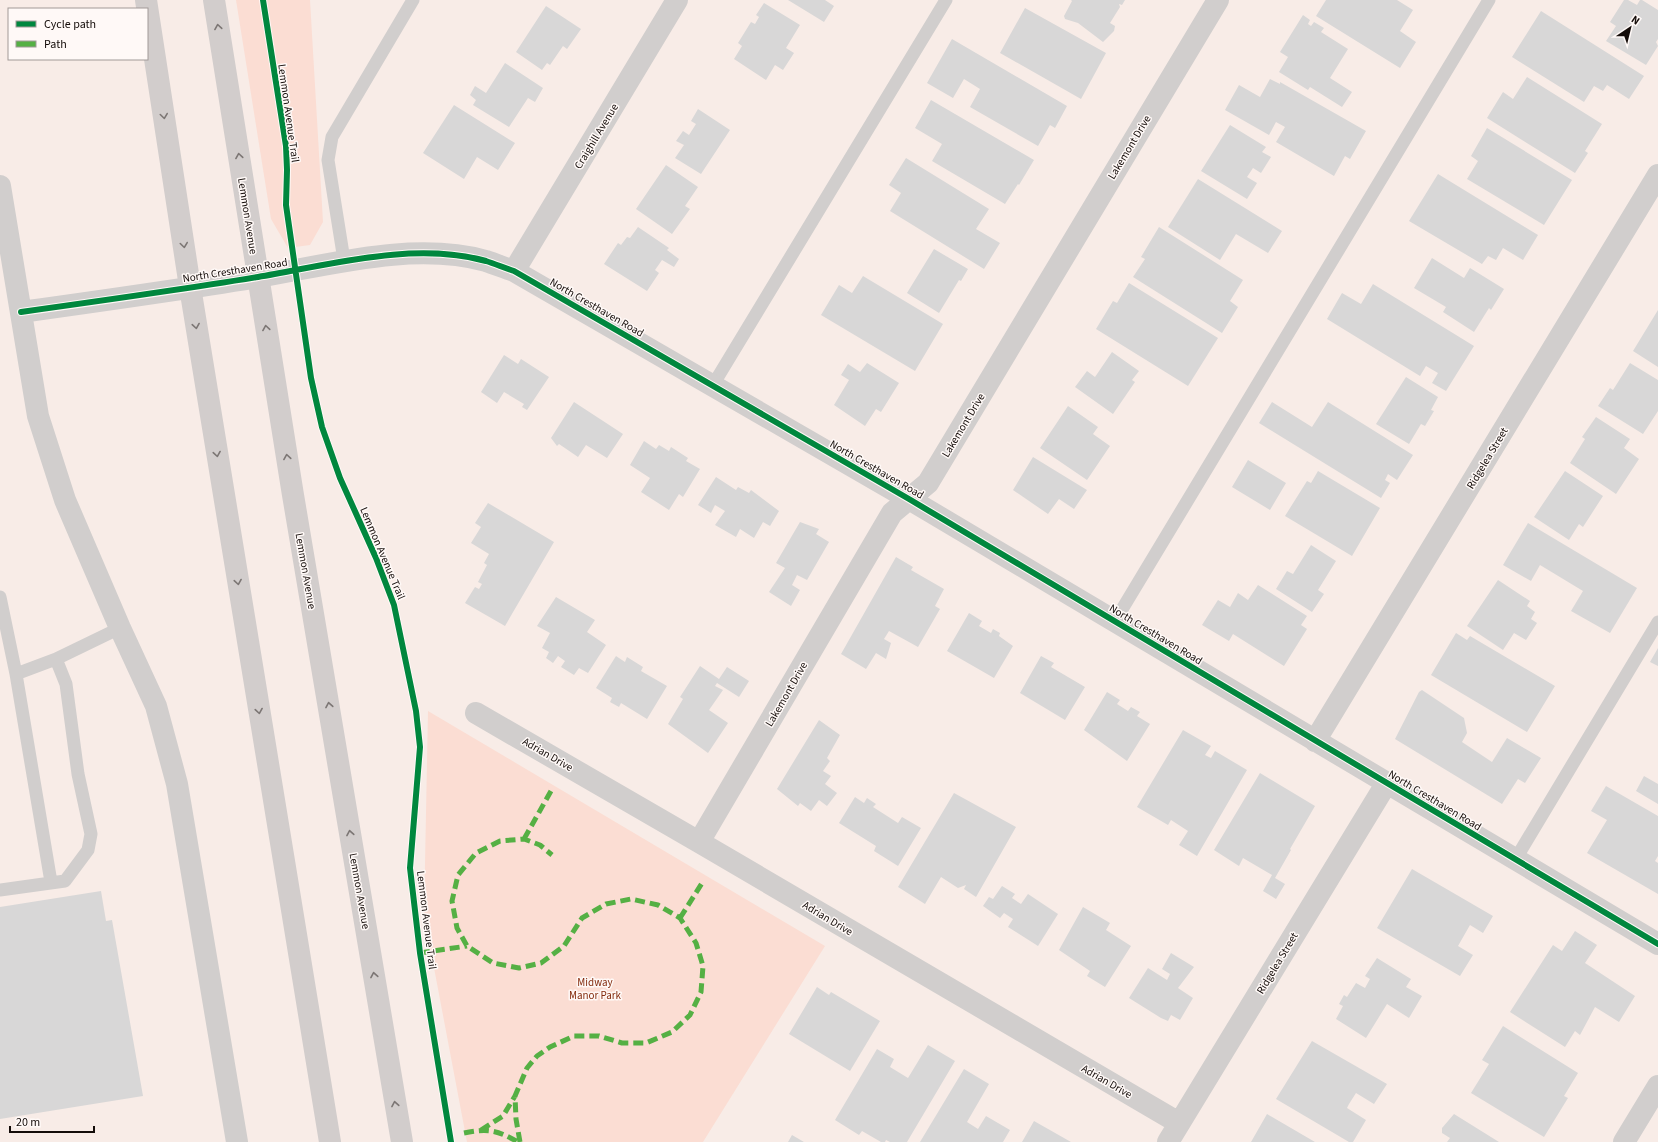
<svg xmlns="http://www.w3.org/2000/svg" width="1658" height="1142" viewBox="0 0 1658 1142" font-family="'Source Sans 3',sans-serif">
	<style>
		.green { fill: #fbddd3 }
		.building { fill: #d8d7d7 }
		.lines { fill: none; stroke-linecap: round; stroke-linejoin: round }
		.service { stroke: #d1cecd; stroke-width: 13 }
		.minor { stroke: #d1cecd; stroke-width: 22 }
		.secondary { stroke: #d2cdcc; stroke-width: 22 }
		.quiet { stroke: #55b044; stroke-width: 5; stroke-dasharray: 10 5; stroke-linecap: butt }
		.cycleway-casing { stroke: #fff9f7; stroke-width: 8 }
		.cycleway { stroke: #00873e; stroke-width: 6 }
		.oneway { stroke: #7c7674 }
		.labels { text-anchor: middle; stroke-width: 3; stroke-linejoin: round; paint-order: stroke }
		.street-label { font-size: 11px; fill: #140c09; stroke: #fff9f7 }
		.park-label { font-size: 11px; fill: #842c0e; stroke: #fff9f7 }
	</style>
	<rect width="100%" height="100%" fill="#f8ece7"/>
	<path class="green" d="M236,0H310L323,222L310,245L288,248L271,219Z
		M428,711L825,946L703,1142H467L424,915Z"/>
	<path class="building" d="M788,0H825L834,6L824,22Z
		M1071,0H1125L1122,5L1119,4L1120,7L1110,23L1115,26L1114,31L1103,42L1078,23L1065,19L1064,16L1072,1Z
		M1326,0H1397L1413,10L1400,31L1416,42L1400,68L1316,16Z
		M1624,0H1628L1637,5L1640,0H1642L1658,10V39L1656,42L1658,46L1646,65L1606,41L1616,26L1610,22Z
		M764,3L800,25L786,48L794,53L783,70L775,65L766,80L734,59L742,46L738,43L751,22L755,24L759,17L756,15Z
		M546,6L581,29L567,49L563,46L550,65L547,63L542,70L516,52Z
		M1025,8L1106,53L1081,99L1000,53Z
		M1541,11L1644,76L1629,99L1607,85L1603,91L1594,86L1584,102L1512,57Z
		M1303,15L1310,20L1308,24L1311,26L1314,22L1324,28L1321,32L1348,49L1330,78L1352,92L1342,107L1310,87L1308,90L1279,72L1288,57L1280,52Z
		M952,39L1067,106L1055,128L1050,125L1038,146L970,107L980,89L964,79L953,98L927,83Z
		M505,63L543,88L535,102L528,98L509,127L473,105L476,100L470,95L475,86L486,93Z
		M1527,77L1602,124L1585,151L1588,153L1575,173L1487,118L1503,92L1513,99Z
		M1270,79L1280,84V82L1366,131L1350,159L1345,156L1334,176L1276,142L1285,127L1276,122L1269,135L1225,110L1239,85L1260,97Z
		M931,100L1034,160L1019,185L1018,184L1005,204L932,161L942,144L915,128Z
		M454,105L515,143L498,170L477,157L464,179L423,153Z
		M698,109L730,130L701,174L675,158L684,145L676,141L683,131L689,135L696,124L691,121Z
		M1230,125L1266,147L1262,152L1271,157L1261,173L1253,168L1247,177L1257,183L1247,199L1201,171Z
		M1487,128L1572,180L1544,225L1467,179L1478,161L1471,156Z
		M906,158L989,209L976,229L1000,243L984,269L890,211L901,193L889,185Z
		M666,165L698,187L685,206L690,209L672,234L636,209Z
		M1438,174L1538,235L1523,260L1503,248L1496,260L1488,256L1482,264L1409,221Z
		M1198,179L1282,231L1268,253L1236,234L1220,260L1168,227Z
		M638,227L669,248L667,250L679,259L674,267L662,260L655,270L659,273L647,291L604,264L618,243L621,245L627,237L630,238Z
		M1159,227L1243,280L1230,301L1238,307L1222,333L1133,277L1145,259L1141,257Z
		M934,249L968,269L961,281L959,280L939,313L907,293Z
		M1432,258L1464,278L1470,268L1504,289L1491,310L1489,308L1474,332L1443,312L1446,307L1414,288Z
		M863,276L943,324L915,371L821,315L839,285L852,293Z
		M1129,283L1218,338L1188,386L1096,329L1113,301L1117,303Z
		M1373,284L1474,346L1446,391L1432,383L1438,373L1426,366L1420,376L1327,319L1342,293L1361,304Z
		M1658,310V367L1633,351Z
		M1112,352L1139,371L1132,380L1135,382L1113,414L1075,387L1087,371L1095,377Z
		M504,355L518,364L521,359L549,377L527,410L522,407L524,404L504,392L497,403L481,392Z
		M867,363L899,383L881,412L876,409L865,426L834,405L849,380L841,375L848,364L860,372Z
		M1630,363L1658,380V411L1643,434L1598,406L1610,388L1613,390Z
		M1406,377L1438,397L1431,410L1434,411L1425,426L1421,424L1409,444L1376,424Z
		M574,402L623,434L607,458L586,445L578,457L559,444L557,446L551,438Z
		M1272,402L1312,427L1328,402L1413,455L1397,480L1388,474L1385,480L1390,483L1381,498L1259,423Z
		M1068,406L1098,427L1093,434L1110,446L1087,480L1040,448Z
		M1596,417L1630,439L1624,448L1639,459L1616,494L1570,463L1585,439L1582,437Z
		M644,441L656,449L659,445L669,451L671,447L688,458L686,461L700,469L683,497L679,494L669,510L641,492L650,478L630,465Z
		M1033,457L1087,490L1074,509L1059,499L1048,514L1013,490Z
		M1248,460L1286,483L1270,510L1232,487Z
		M1318,471L1380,508L1352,556L1285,516L1307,481L1311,483Z
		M1565,471L1603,496L1583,527L1579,524L1569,540L1534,517Z
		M716,477L736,490L738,487L749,493L751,490L779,511L770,526L763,522L754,538L740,529L736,537L715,525L725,511L715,505L711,513L698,505Z
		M488,503L554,542L505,626L465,603L475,587L479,589L482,584L478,582L487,565L484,563L489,554L471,543L481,527L475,523Z
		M800,522L819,529L816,534L829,542L807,580L797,575L792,585L800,590L791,606L769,592L785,568L776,563Z
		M1528,523L1637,588L1610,633L1571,611L1583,591L1540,565L1531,581L1503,565Z
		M1311,545L1336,561L1318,590L1324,594L1312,612L1276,589L1287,571L1293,574Z
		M896,557L913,567L911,570L944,589L935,606L940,609L918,647L889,631L884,639L891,643L886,659L876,653L866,669L841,654Z
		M1498,580L1530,601L1527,606L1535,612L1531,619L1537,623L1526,640L1514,633L1503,650L1467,626Z
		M1258,585L1307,616L1301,625L1307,629L1284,666L1233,634L1229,641L1202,625L1218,600L1230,607L1238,593L1248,600Z
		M556,597L595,620L587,632L606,645L588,673L579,668L574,675L561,667L565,661L558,656L553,663L546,658L549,652L542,648L550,633L537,626Z
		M969,613L982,621L979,626L991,633L993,629L1000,633L999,636L1013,646L994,678L947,651Z
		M1456,633L1467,640L1470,636L1555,686L1527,732L1431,675Z
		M1658,648V666L1650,662Z
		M616,656L625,662L627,657L643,667L641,671L667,686L647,719L621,703L619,707L610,702L612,698L596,688Z
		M1041,656L1054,663L1051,667L1085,687L1065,720L1020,693Z
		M700,666L719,679L727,667L749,681L739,697L717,683L715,686L723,690L709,710L728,723L708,753L668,724L683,699L680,697Z
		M1422,690L1464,718L1467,733L1462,742L1492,762L1507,738L1541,758L1525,783L1518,779L1502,804L1395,739L1419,692Z
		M1107,692L1120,700L1117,704L1128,711L1131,707L1140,712L1137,716L1150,724L1127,761L1084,730Z
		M819,720L840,735L827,758L830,761L823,771L831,776L825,784L837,793L827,806L819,800L811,811L800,803L798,806L777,789Z
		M1183,730L1211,746L1205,755L1211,758L1215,751L1247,770L1197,856L1179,845L1188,831L1171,820L1168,825L1137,807Z
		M1260,773L1315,806L1290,849L1291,850L1275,878L1285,884L1276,899L1263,891L1272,875L1243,858L1239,866L1214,850Z
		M1644,776L1658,784V804L1636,791Z
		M1606,786L1658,816V856L1655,861L1658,863V894L1587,853L1607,820L1591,811Z
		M954,793L1016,827L976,897L964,889L966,885L958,888L941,877L925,904L898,887Z
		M855,797L864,803L867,798L876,804L873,807L898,823L902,817L921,828L898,866L874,851L876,846L839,823Z
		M1412,869L1493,916L1483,933L1470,925L1458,946L1473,955L1460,976L1377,928Z
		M1002,886L1015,894L1012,898L1021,904L1028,894L1058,914L1038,946L1008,927L1013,919L1004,913L1000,918L983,906L989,897L993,899Z
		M101,891L106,921L112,920L143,1096L0,1119V907Z
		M1083,907L1110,923L1106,930L1131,946L1105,987L1087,976L1090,971L1059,950Z
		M1575,931L1597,945L1585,963L1635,996L1619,1022L1595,1007L1580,1035L1575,1031L1565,1047L1510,1012L1553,945L1562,951Z
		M1171,953L1194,967L1178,988L1193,998L1180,1020L1171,1015L1168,1021L1161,1018L1129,998L1148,968L1167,980L1170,974L1162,969Z
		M1377,958L1411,979L1406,987L1422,996L1409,1018L1387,1004L1366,1038L1336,1019L1343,1006L1339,1004L1344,995L1347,997L1356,983L1365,988L1370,979L1365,976Z
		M817,987L829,995L831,992L880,1021L850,1071L789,1034Z
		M1503,1026L1578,1073L1564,1096L1568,1098L1544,1137L1471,1093L1489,1064L1482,1060Z
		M1312,1041L1387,1084L1374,1104L1356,1093L1349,1104L1347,1108L1366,1120L1353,1142H1349L1276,1099Z
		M928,1045L955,1061L907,1142H890L886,1140L885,1142H881L862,1131L859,1135L835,1120L877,1049L894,1059L890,1067L908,1078Z
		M964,1069L989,1084L967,1122L978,1129L986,1116L1010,1130L1003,1142H920Z
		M1267,1114L1315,1142H1251Z
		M1454,1114L1499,1142H1447L1450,1138L1442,1133V1128Z
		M1034,1121L1071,1142H1022Z
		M792,1135L804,1142H788Z"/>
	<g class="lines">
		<path class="service" d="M344,260L328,160L332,137L413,0
			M713,385L946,0
			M0,597L16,674L56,659L66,684L78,774L91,834L88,850L65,881L0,890
			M1115,621L1489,0
			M56,659L120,628
			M16,674L51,882
			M1515,860L1658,622"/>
		<path class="minor" d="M0,186L38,416L65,500L120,628L156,706L177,784L237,1142
			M514,271L677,0
			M21,312C100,301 179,290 258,277C329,265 414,241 486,261C495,264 505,268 514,271L909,499L1658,944
			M476,713L699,842L1179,1123
			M1315,741L1658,175
			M699,842L892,513L928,483L1218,0
			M1168,1142L1386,784
			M1624,1142L1658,1086"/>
		<path class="secondary" d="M146,0L190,287L330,1142
			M214,0L293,495L402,1142"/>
		<path class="quiet" d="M524,839L551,791
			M680,918L704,880
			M420,953L467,946
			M481,1130L503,1116L515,1096
			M464,1133C488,1128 497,1130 518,1142
			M520,1142L516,1119L515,1096L527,1068L537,1056L550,1047L574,1036H599L622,1043H646L672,1032L690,1015L701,992L703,966L696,943L680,918L658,905L631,899L606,904L582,918L564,946L541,963L519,968L493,963L467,946L457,928L452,901L458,875L476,853L500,841L524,839L540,845L552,855"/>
		<defs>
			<path id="cycleway" d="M263,0L286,146L287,170L286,205L311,378L322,427L340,478L376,558L394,605L416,711L420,747L410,868L420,953L451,1142
				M21,312C100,301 179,290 258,277C329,265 414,241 486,261C495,264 505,268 514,271L909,499L1658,944"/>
		</defs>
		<use href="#cycleway" class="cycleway-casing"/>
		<use href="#cycleway" class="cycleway"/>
	</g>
	<defs><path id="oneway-chevron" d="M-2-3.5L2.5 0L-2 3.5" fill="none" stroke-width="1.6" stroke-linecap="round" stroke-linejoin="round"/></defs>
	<g class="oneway">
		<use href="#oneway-chevron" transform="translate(218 27) rotate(-99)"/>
		<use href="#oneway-chevron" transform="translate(164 116) rotate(82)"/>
		<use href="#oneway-chevron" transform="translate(239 156) rotate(-99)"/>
		<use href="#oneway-chevron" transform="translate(184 245) rotate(82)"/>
		<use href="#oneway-chevron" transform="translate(196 326) rotate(81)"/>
		<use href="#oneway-chevron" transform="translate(266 328) rotate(-99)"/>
		<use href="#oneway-chevron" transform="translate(217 454) rotate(81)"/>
		<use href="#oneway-chevron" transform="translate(287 457) rotate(-99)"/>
		<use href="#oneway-chevron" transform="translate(238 582) rotate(81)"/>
		<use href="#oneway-chevron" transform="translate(329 705) rotate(-100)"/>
		<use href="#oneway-chevron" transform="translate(259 711) rotate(81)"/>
		<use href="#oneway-chevron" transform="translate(350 833) rotate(-100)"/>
		<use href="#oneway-chevron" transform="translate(374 975) rotate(-100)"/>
		<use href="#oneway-chevron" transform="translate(395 1104) rotate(-100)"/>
	</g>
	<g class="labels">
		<g class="street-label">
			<text transform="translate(289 113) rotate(82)" y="4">Lemmon Avenue Trail</text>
			<text transform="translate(596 136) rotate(-59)" y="4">Craighill Avenue</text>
			<text transform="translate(1129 147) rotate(-59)" y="4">Lakemont Drive</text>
			<text transform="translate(248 216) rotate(81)" y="4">Lemmon Avenue</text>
			<text transform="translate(235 270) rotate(-9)" y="4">North Cresthaven Road</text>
			<text transform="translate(597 307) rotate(30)" y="4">North Cresthaven Road</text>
			<text transform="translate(963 425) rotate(-59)" y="4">Lakemont Drive</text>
			<text transform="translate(1487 458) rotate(-59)" y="4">Ridgelea Street</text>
			<text transform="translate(877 469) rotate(30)" y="4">North Cresthaven Road</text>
			<text transform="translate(383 553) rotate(67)" y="4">Lemmon Avenue Trail</text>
			<text transform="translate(306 571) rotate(80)" y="4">Lemmon Avenue</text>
			<text transform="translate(1156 634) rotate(31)" y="4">North Cresthaven Road</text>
			<text transform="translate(786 694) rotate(-60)" y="4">Lakemont Drive</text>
			<text transform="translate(548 754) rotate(30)" y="4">Adrian Drive</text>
			<text transform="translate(1435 800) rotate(31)" y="4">North Cresthaven Road</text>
			<text transform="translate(360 891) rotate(80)" y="4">Lemmon Avenue</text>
			<text transform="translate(828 918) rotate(31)" y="4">Adrian Drive</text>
			<text transform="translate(427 920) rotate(83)" y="4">Lemmon Avenue Trail</text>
			<text transform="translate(1277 963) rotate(-59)" y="4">Ridgelea Street</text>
			<text transform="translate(1107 1081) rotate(30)" y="4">Adrian Drive</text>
		</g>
		<g class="park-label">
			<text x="595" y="986">Midway<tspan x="595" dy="13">Manor Park</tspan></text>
		</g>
	</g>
	<rect x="8" y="8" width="140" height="52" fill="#fff9f7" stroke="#a19a98"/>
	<rect x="16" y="21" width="20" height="6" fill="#00873e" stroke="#a19a98"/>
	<text x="44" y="28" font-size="12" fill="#140c09">Cycle path</text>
	<rect x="16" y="41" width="20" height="6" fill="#55b044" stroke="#a19a98"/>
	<text x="44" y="48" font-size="12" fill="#140c09">Path</text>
	<g transform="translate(1630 28) rotate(35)" stroke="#fff9f7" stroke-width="3" paint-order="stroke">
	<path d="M0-3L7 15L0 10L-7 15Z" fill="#140c09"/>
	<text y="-6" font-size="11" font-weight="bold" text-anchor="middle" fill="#140c09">N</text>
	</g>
	<path d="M10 1126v6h84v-6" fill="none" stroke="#140c09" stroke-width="2"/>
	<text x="16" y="1126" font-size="12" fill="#140c09" stroke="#fff9f7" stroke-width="3" paint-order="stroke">20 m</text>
</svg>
